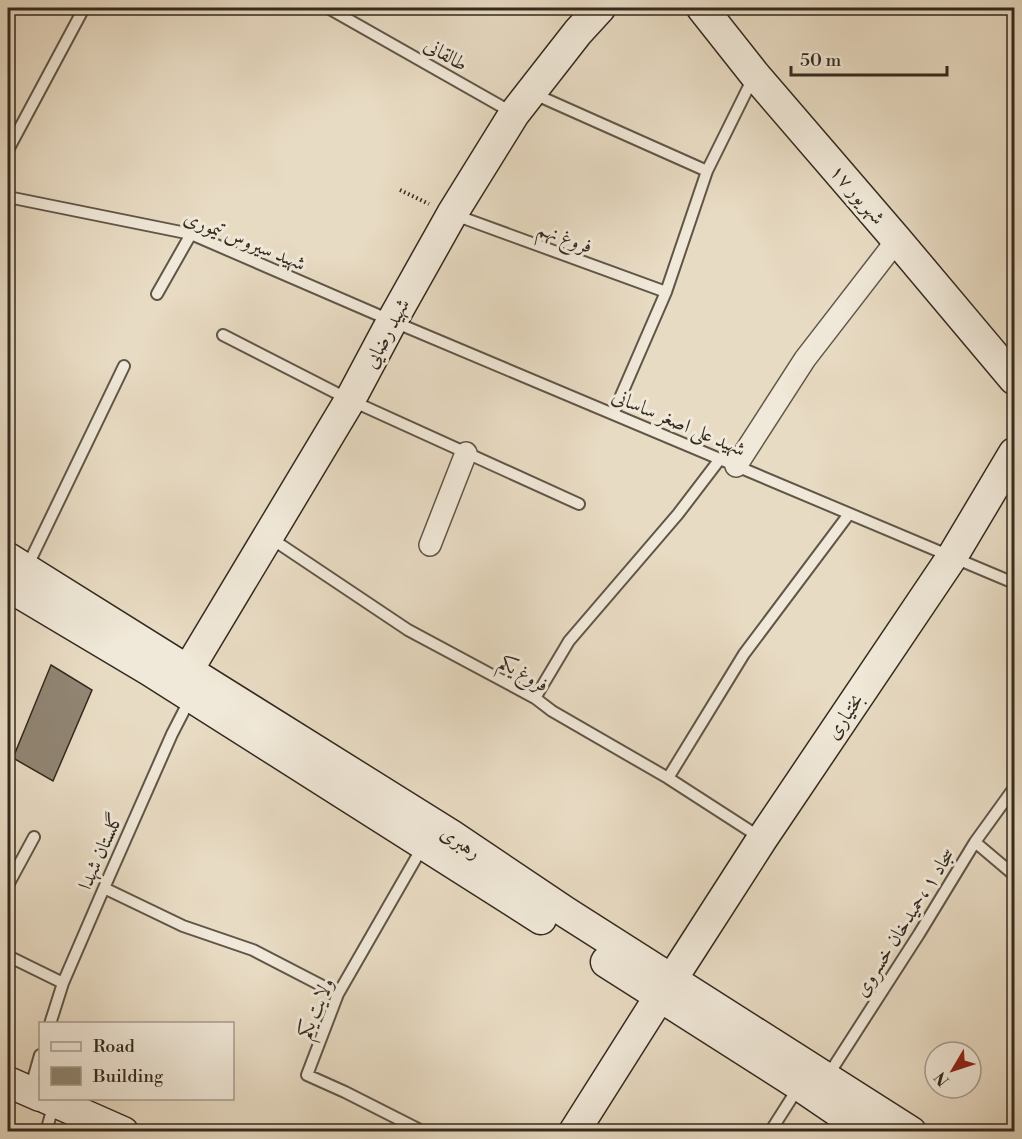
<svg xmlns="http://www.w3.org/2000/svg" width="1022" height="1139" viewBox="0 0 1022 1139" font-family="'Libre Bodoni',Amiri,serif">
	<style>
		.building { fill: #918674; stroke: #332a1f; stroke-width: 1.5 }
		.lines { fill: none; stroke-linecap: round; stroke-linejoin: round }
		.lane-casing { stroke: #605648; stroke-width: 14 }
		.street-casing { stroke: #605648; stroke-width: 24 }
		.secondary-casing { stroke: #332a1f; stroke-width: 33 }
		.path { stroke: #332a1f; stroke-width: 4; stroke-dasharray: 1.5 3; stroke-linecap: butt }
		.lane { stroke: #f0e8d8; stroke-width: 10 }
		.street { stroke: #f0e8d8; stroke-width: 21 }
		.secondary { stroke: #f0e8d8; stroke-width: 30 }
		.labels { text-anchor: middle; stroke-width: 6; stroke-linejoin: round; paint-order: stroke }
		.street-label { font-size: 20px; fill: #332a1f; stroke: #f0e8d8 }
	</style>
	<rect width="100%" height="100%" fill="#e8dbc3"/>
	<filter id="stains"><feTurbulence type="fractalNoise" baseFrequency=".00333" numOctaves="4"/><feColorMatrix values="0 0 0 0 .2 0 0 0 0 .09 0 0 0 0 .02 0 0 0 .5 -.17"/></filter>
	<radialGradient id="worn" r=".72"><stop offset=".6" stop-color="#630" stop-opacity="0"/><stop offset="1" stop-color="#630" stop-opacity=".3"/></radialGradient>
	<path class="building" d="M51,665L92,690L53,781L13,758Z"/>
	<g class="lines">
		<defs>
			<path id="lane" d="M328,8L513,113
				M532,93L707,171
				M8,150L84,8
				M8,197L191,234L392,321L1014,583
				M455,215L666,292
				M157,294L191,234
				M223,335L350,400L579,504
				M613,414L666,292L707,171L753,78
				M269,537L408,630L535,698L552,711L668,778L761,838
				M27,567L124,366
				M535,698L569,641L678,514L720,459
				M668,778L744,654L849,514
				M975,842L1014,875
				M423,846L338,994L307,1075L345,1092L424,1132
				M8,885L34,837
				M104,888L183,926L253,950L338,994
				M8,956L63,983
				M50,1024L63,983L104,888L172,734L190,699
				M827,1077L919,934L975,842L1014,788
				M30,1090L40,1055
				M46,1132L54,1103
				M770,1132L798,1088"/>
			<path id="street" d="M736,466L805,359L897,240
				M430,545L466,453"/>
			<path id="secondary" d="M702,8L755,75L897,240L1014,379
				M8,558L451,835L567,913L911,1132
				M8,586L149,670L541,919
				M188,670L350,400L392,321L452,214L514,114L578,32L600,8
				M606,962L799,1085L868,1132
				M672,979L762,839L952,557L1014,453
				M8,1082L40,1096
				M46,1098L123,1132
				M574,1132L660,996"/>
		</defs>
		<use href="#lane" class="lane-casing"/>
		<use href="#street" class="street-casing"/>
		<use href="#secondary" class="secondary-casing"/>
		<path class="path" d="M400,190L429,204"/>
		<use href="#lane" class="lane"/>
		<use href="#street" class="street"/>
		<use href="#secondary" class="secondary"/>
	</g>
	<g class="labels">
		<g class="street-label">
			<text transform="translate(446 54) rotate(30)" y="7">طالقانی</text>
			<text transform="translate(858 194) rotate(49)" y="7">۱۷ شهریور</text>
			<text transform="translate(565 237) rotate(20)" y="7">فروغ نهم</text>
			<text transform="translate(245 240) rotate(22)" y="7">شهید سیروس تیموری</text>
			<text transform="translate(386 333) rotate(-62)" y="7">شهید رضایی</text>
			<text transform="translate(679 422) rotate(23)" y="7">شهید علی اصغر ساسانی</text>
			<text transform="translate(524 673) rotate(30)" y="7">فروغ یکم</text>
			<text transform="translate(844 716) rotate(-56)" y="7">بختیاری</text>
			<text transform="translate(461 842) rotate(33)" y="7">رهبری</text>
			<text transform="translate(100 851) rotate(-66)" y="7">گلستان شهدا</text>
			<text transform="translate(904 922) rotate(-58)" y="7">سجاد ۱ ،حمیدخان خسروی</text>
			<text transform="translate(315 1008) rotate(-67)" y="7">ولایت یکم</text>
		</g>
	</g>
	<rect width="1022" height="1139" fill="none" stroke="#e8dbc3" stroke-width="30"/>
	<rect x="9" y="9" width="1004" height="1121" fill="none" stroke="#332a1f" stroke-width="3"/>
	<rect x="15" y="15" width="992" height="1109" fill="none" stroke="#332a1f" stroke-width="1.5"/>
	<rect x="39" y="1022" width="195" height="78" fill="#f0e8d8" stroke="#a49c8e" stroke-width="1.5"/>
	<rect x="51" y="1042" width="30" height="9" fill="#f0e8d8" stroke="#a49c8e" stroke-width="1.5"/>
	<text x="93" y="1052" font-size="18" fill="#332a1f">Road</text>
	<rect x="51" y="1067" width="30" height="18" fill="#918674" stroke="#a49c8e" stroke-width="1.5"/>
	<text x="93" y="1082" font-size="18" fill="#332a1f">Building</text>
	<g transform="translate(953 1070) rotate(231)"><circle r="28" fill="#f0e8d8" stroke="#a49c8e" stroke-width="1.5"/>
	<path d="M0-4.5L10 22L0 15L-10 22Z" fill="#8f2418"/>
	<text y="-9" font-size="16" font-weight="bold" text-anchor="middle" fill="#332a1f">N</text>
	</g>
	<path d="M791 66v9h156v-9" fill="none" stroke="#332a1f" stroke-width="3"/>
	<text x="800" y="66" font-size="18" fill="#332a1f" stroke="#f0e8d8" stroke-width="4.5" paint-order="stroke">50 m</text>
	<rect width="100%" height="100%" filter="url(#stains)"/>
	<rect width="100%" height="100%" fill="url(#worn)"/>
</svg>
